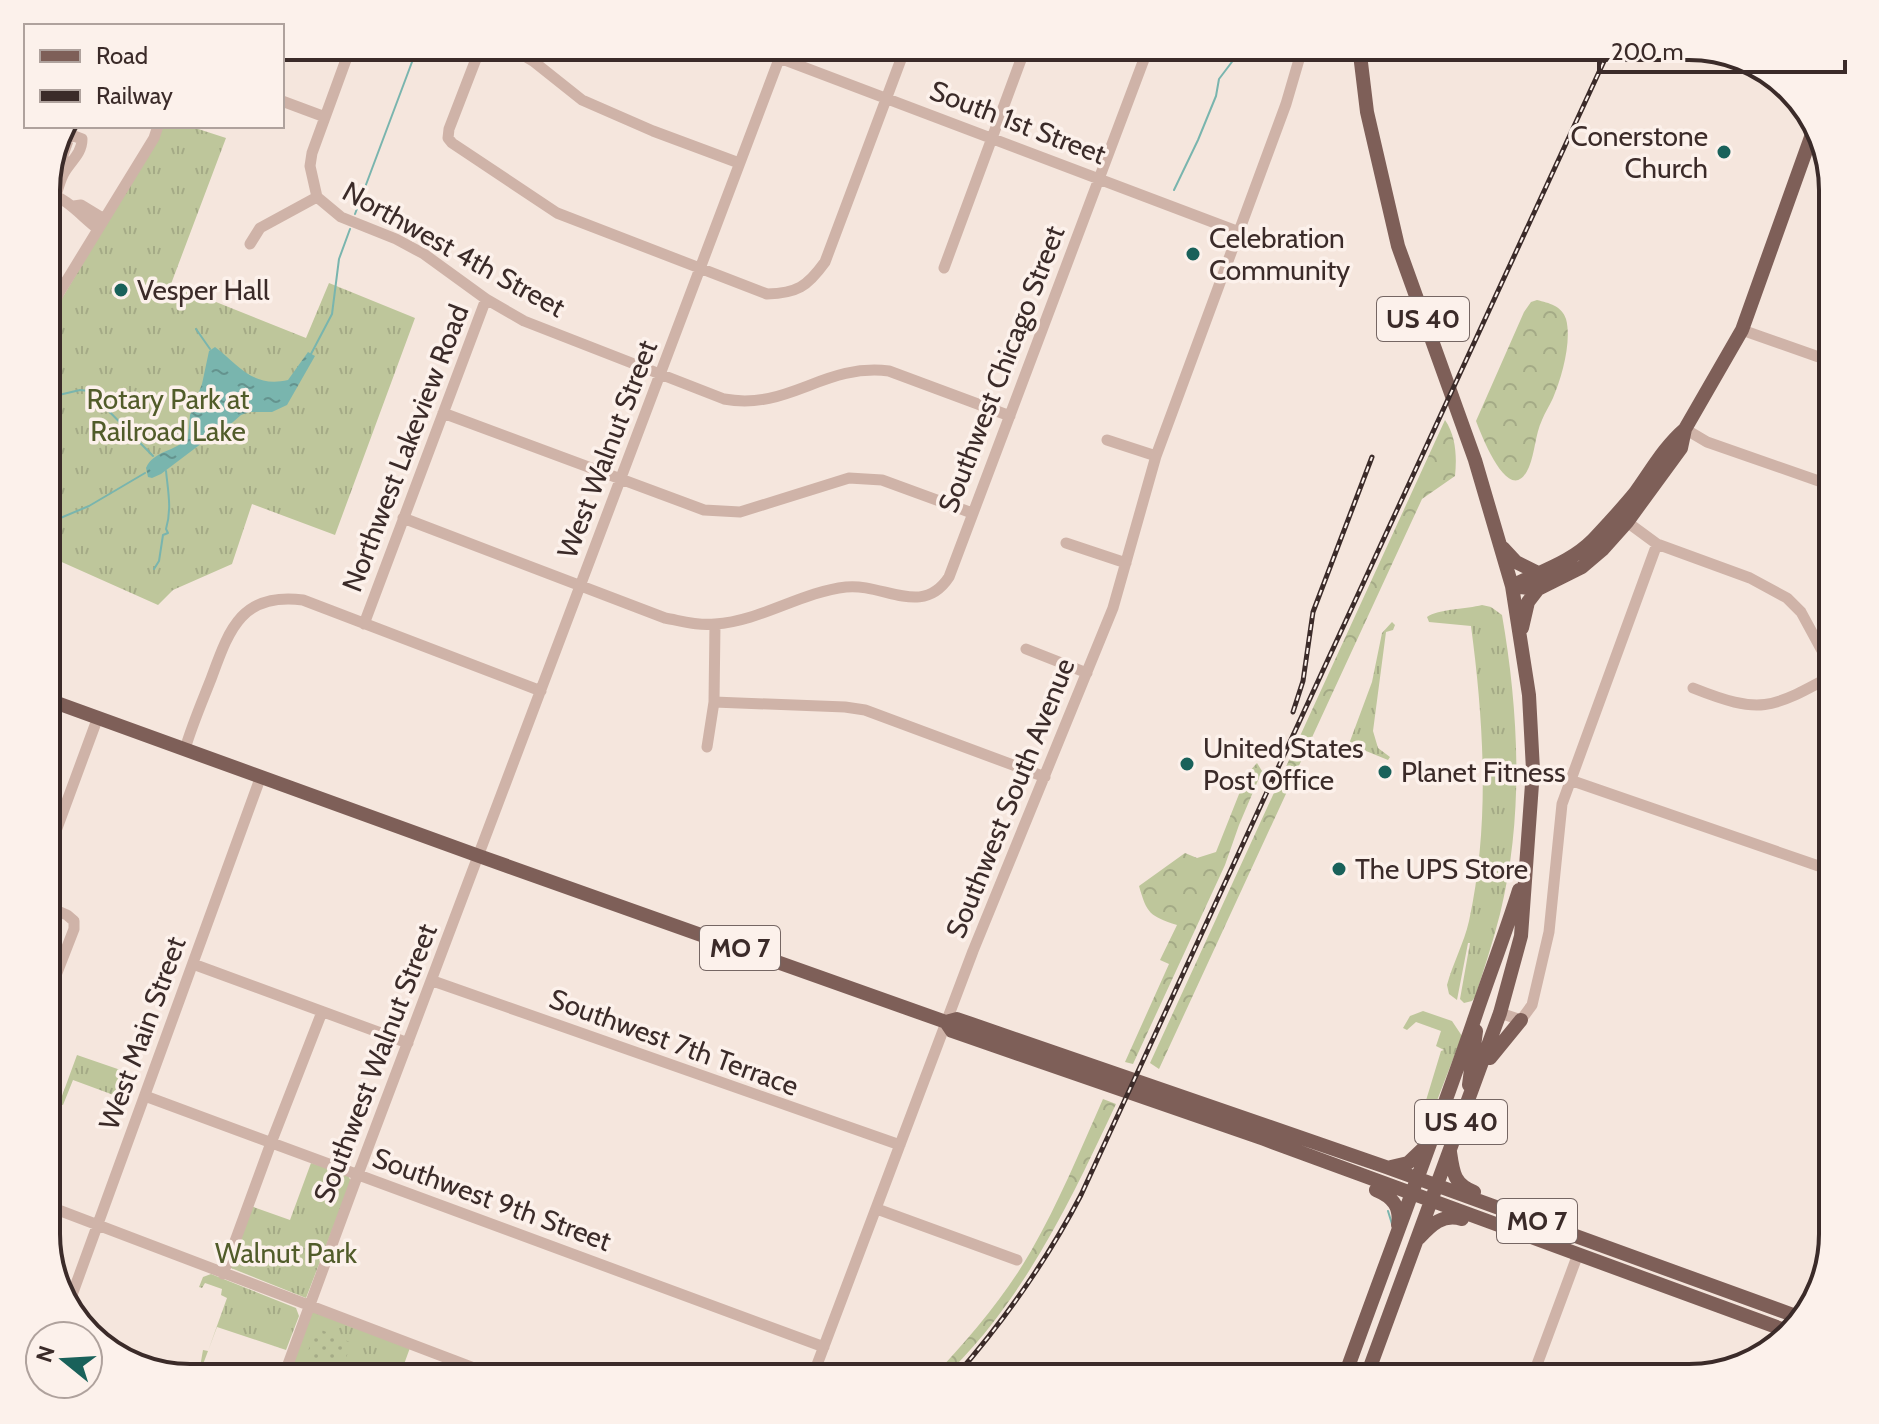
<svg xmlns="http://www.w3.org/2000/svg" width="1879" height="1424" viewBox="0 0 1879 1424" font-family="Cabin,sans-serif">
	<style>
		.grass { fill: url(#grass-tufts) }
		.forest { fill: url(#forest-crowns) }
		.garden { fill: url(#garden-dots) }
		.water { fill: url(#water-ripples) }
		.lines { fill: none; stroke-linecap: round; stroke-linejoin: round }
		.stream { stroke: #79b5ae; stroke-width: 2 }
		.minor { stroke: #cfb3a8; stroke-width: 11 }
		.major { stroke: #7e5f58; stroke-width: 14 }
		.rail-casing { stroke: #3b2b29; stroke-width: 5 }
		.rail { stroke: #fcf1eb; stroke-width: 2; stroke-dasharray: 6; stroke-linecap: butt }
		.poi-dot { fill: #19615a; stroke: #fcf1eb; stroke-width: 3 }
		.labels { text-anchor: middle; stroke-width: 7; stroke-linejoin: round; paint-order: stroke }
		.shield { fill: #fcf1eb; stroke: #756663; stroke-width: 2 }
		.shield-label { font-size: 26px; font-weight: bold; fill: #3b2b29 }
		.street-label { font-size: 28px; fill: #3b2b29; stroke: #fcf1eb }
		.poi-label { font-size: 28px; fill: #3b2b29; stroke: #fcf1eb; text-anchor: start }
		.park-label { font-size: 28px; fill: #515c2a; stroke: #fcf1eb }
		.rim { fill: none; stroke: #3b2b29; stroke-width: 4 }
	</style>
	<defs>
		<pattern id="grass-tufts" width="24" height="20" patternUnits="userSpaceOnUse" patternTransform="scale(2)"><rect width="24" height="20" fill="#bec69b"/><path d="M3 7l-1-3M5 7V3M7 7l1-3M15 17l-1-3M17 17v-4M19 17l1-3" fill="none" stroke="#a4aa86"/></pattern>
		<pattern id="forest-crowns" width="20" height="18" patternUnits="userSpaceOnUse" patternTransform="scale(2)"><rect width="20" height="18" fill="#bec69b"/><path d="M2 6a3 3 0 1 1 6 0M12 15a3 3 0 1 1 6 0" fill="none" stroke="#a4aa86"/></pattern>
		<pattern id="garden-dots" width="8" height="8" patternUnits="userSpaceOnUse" patternTransform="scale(2)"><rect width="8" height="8" fill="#bec69b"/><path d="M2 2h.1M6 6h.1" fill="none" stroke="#a4aa86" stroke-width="1.8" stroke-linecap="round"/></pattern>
		<pattern id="water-ripples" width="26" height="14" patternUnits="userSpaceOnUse" patternTransform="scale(2)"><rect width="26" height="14" fill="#79b5ae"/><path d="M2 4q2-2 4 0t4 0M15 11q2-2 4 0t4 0" fill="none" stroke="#64938e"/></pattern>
	</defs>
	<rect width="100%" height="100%" fill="#f5e6dd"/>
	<path class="grass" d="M164,126H189L226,138L171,284L306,338L329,283L415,318L335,535L252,504L232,564L173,590L158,605L46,555V332L61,300Z
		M1482,605L1491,607L1502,615C1519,713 1524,817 1500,914C1493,942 1484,969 1475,997L1472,1001L1464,1003L1460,999L1470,943H1468L1457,1000L1449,994L1447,985C1453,963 1464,943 1469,921C1490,824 1484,724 1471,626L1429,622L1427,617C1438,609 1467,609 1482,605Z
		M1392,622L1395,625L1393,630L1386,632L1373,731L1378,748L1390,757L1388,760L1349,744L1372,682L1382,633Z
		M1423,1011L1452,1021L1462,1036L1431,1116L1427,1115L1424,1107L1441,1051L1444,1050L1436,1046L1441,1031L1416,1022L1407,1030L1403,1028L1410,1016Z
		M77,1055L138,1076L126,1108L119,1105L121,1099L119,1097L73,1080L63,1105L59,1104Z
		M311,1163L347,1174L351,1181L306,1298L226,1266L248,1205L290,1220Z
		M211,1274L296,1308L299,1316L286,1350L217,1327L202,1367H200L203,1350L208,1351L227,1298L221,1295L222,1289L205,1283L202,1288L199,1287L203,1277Z
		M310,1308L411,1345L399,1378H283Z"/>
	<path class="forest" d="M1537,300C1549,303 1562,306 1566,319C1572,341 1562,377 1553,398C1550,405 1545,412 1542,420C1535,435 1535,453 1529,467C1510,511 1481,434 1476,421L1524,312L1531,302Z
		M1445,420C1456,436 1457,457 1455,476L1422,499L1159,1069L1150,1063Z
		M1257,763L1262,771L1239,825L1225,865L1133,1064L1125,1062L1169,964L1160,960L1177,925C1150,916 1147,914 1139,886L1185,853L1197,858L1216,852L1247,774Z
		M1103,1099L1116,1104C1070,1202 1023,1302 943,1378H932C969,1338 1004,1298 1031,1251C1059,1202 1080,1151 1103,1099Z"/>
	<path class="garden" d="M317,1328L352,1343L339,1375L304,1361Z"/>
	<path class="water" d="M215,347C239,365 252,388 288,380L308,352L315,356L287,405L272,412H249L241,415L225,429L210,437L161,474L152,478L148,477L146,468C154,450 175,452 188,438L190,415L202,384L209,351Z"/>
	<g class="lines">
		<path class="stream" d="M1255,46H1256
			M1174,190L1198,140L1216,96L1219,79L1244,46
			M355,214L418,46
			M196,329L210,349
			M311,354L332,314L339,259L350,229
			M46,398L80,390L89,391L153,456
			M46,524L89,506L145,473
			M154,569L159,561L163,535L168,533L166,529C172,509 168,491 166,471
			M1388,1211L1392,1224"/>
		<path class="minor" d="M351,46L312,153L310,166L317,197L341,217L396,239L424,254L486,299L524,321L724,399C789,411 823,363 889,371L1010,416
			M481,46L449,129L448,138L452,143L557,213L767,294C797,293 807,287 825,262L906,46
			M508,46L533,61L582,100L653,131L739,163
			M748,46L1239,232
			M282,101L325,117
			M46,192C68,199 80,215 98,229
			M56,195C58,189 60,181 63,175C69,162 82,155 82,139L74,136L69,138L63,155L64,173
			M74,206L81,205L104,219
			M250,244L260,228L317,197
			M944,268L1026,46
			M46,320L59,293L154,138L158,126
			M1742,330L1833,362
			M443,413L704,510L740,512L849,478L882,480L972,513
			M1685,429L1707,442L1833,486
			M1107,440L1156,456
			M403,518L665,618C682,621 698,626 715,624C761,621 801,592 846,587C884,583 922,618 949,577L1149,46
			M1623,519L1657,544L1750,578L1787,598L1801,612L1833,671
			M1066,543L1126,563
			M364,624L486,299
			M1026,649L1087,673
			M1693,688C1761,715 1771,709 1833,675
			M714,702L845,707L865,710L1045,777
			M707,747L714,702L715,624
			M185,749C192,725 202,702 211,679C229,630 241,592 303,600L541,691
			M1570,780L1833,871
			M46,858L98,717
			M193,964L408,1043
			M433,981L900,1145
			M46,1001L74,929V921L67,915L46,906
			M1500,1013L1521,1020L1532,1005L1549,932L1562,804L1657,544
			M145,1096L824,1347
			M46,1203L61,1211L500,1378
			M877,1209L1017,1260
			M223,1274L271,1143L322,1012
			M68,1306L261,776
			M99,1345L192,1378
			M283,1378L358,1174L784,46
			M447,1378L453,1361
			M812,1378L973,951L1113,608L1156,456L1286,104L1303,46
			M1532,1378L1578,1254"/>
		<path class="major" d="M1359,46L1367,112L1398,246L1475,460L1512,586L1529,695L1533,770L1521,936L1500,1013L1366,1378
			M1503,548L1516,562L1538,573
			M1512,586L1538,589L1582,567L1602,550L1627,522L1681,448L1685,429L1742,330L1816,123
			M1512,586C1541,571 1570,563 1593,540C1607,525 1622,509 1635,493C1651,471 1664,447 1685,429
			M1522,628L1528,602L1538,589
			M46,699L479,856L946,1022L957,1019L1386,1167L1804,1319
			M946,1022L952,1031L1264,1139L1790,1332
			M1490,1058L1521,1020
			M1469,1085L1476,1031
			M1450,1152C1453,1173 1454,1184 1474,1192
			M1391,1167L1408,1163L1429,1143
			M1376,1190C1393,1197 1401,1207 1398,1225
			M1419,1238C1431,1225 1443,1213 1462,1219
			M1344,1378C1387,1259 1432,1142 1473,1023C1488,978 1505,935 1519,890"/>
		<defs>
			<path id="rail" d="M1293,712L1303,681L1313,612L1372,457
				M954,1378C1004,1321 1046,1262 1081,1195L1611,46"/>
		</defs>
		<use href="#rail" class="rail-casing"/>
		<use href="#rail" class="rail"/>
	</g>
	<g class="poi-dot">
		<circle cx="1724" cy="152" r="8"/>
		<circle cx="1193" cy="254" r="8"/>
		<circle cx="121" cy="290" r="8"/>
		<circle cx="1187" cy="764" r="8"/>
		<circle cx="1385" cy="772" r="8"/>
		<circle cx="1339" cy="869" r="8"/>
	</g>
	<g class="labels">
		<g class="shield">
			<rect x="1377" y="297" width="92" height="44" rx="6"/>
			<rect x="700" y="926" width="80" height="44" rx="6"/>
			<rect x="1415" y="1100" width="92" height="44" rx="6"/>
			<rect x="1497" y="1199" width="80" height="44" rx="6"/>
		</g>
		<g class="shield-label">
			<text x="1423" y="328">US 40</text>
			<text x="740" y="957">MO 7</text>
			<text x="1461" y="1131">US 40</text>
			<text x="1537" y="1230">MO 7</text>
		</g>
		<g class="street-label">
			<text transform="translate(1018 122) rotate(21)" y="10">South 1st Street</text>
			<text transform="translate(454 249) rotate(29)" y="10">Northwest 4th Street</text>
			<text transform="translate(1001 369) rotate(-69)" y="10">Southwest Chicago Street</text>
			<text transform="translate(405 448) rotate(-69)" y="10">Northwest Lakeview Road</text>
			<text transform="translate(607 449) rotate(-69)" y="10">West Walnut Street</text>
			<text transform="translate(1010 798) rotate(-68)" y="10">Southwest South Avenue</text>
			<text transform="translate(142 1033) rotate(-70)" y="10">West Main Street</text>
			<text transform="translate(674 1042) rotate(20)" y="10">Southwest 7th Terrace</text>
			<text transform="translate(375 1063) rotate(-69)" y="10">Southwest Walnut Street</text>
			<text transform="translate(492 1199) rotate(20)" y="10">Southwest 9th Street</text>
		</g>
		<g class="poi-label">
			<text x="1708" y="146" text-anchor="end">Conerstone<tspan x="1708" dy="32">Church</tspan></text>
			<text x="1209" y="248">Celebration<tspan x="1209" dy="32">Community</tspan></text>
			<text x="137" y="300">Vesper Hall</text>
			<text x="1203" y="758">United States<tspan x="1203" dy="32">Post Office</tspan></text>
			<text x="1401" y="782">Planet Fitness</text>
			<text x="1355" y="879">The UPS Store</text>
		</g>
		<g class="park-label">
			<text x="168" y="409">Rotary Park at<tspan x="168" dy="32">Railroad Lake</tspan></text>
			<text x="286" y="1263">Walnut Park</text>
		</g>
	</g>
	<path d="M0 0H1879V1424H0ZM190 60H1689A130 130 0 0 1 1819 190V1234A130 130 0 0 1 1689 1364H190A130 130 0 0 1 60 1234V190A130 130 0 0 1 190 60Z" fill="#fcf1eb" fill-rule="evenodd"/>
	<path class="rim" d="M190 60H1689A130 130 0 0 1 1819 190V1234A130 130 0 0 1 1689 1364H190A130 130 0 0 1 60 1234V190A130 130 0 0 1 190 60Z"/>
	<rect x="24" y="24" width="260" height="104" fill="#fcf1eb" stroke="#afa29d" stroke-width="2"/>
	<rect x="40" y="50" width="40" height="12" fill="#7e5f58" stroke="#afa29d" stroke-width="2"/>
	<text x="96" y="64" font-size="24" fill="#3b2b29">Road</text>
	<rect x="40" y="90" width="40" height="12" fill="#3b2b29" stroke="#afa29d" stroke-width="2"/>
	<text x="96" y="104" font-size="24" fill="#3b2b29">Railway</text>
	<g transform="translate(64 1360) rotate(288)"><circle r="38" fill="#fcf1eb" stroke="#afa29d" stroke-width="2"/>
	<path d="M0-6L14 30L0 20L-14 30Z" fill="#19615a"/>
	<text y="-12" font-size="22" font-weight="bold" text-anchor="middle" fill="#3b2b29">N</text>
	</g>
	<path d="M1599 60v12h246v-12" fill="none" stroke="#3b2b29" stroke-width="4"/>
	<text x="1611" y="60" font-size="24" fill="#3b2b29" stroke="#fcf1eb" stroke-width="6" paint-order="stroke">200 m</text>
</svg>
